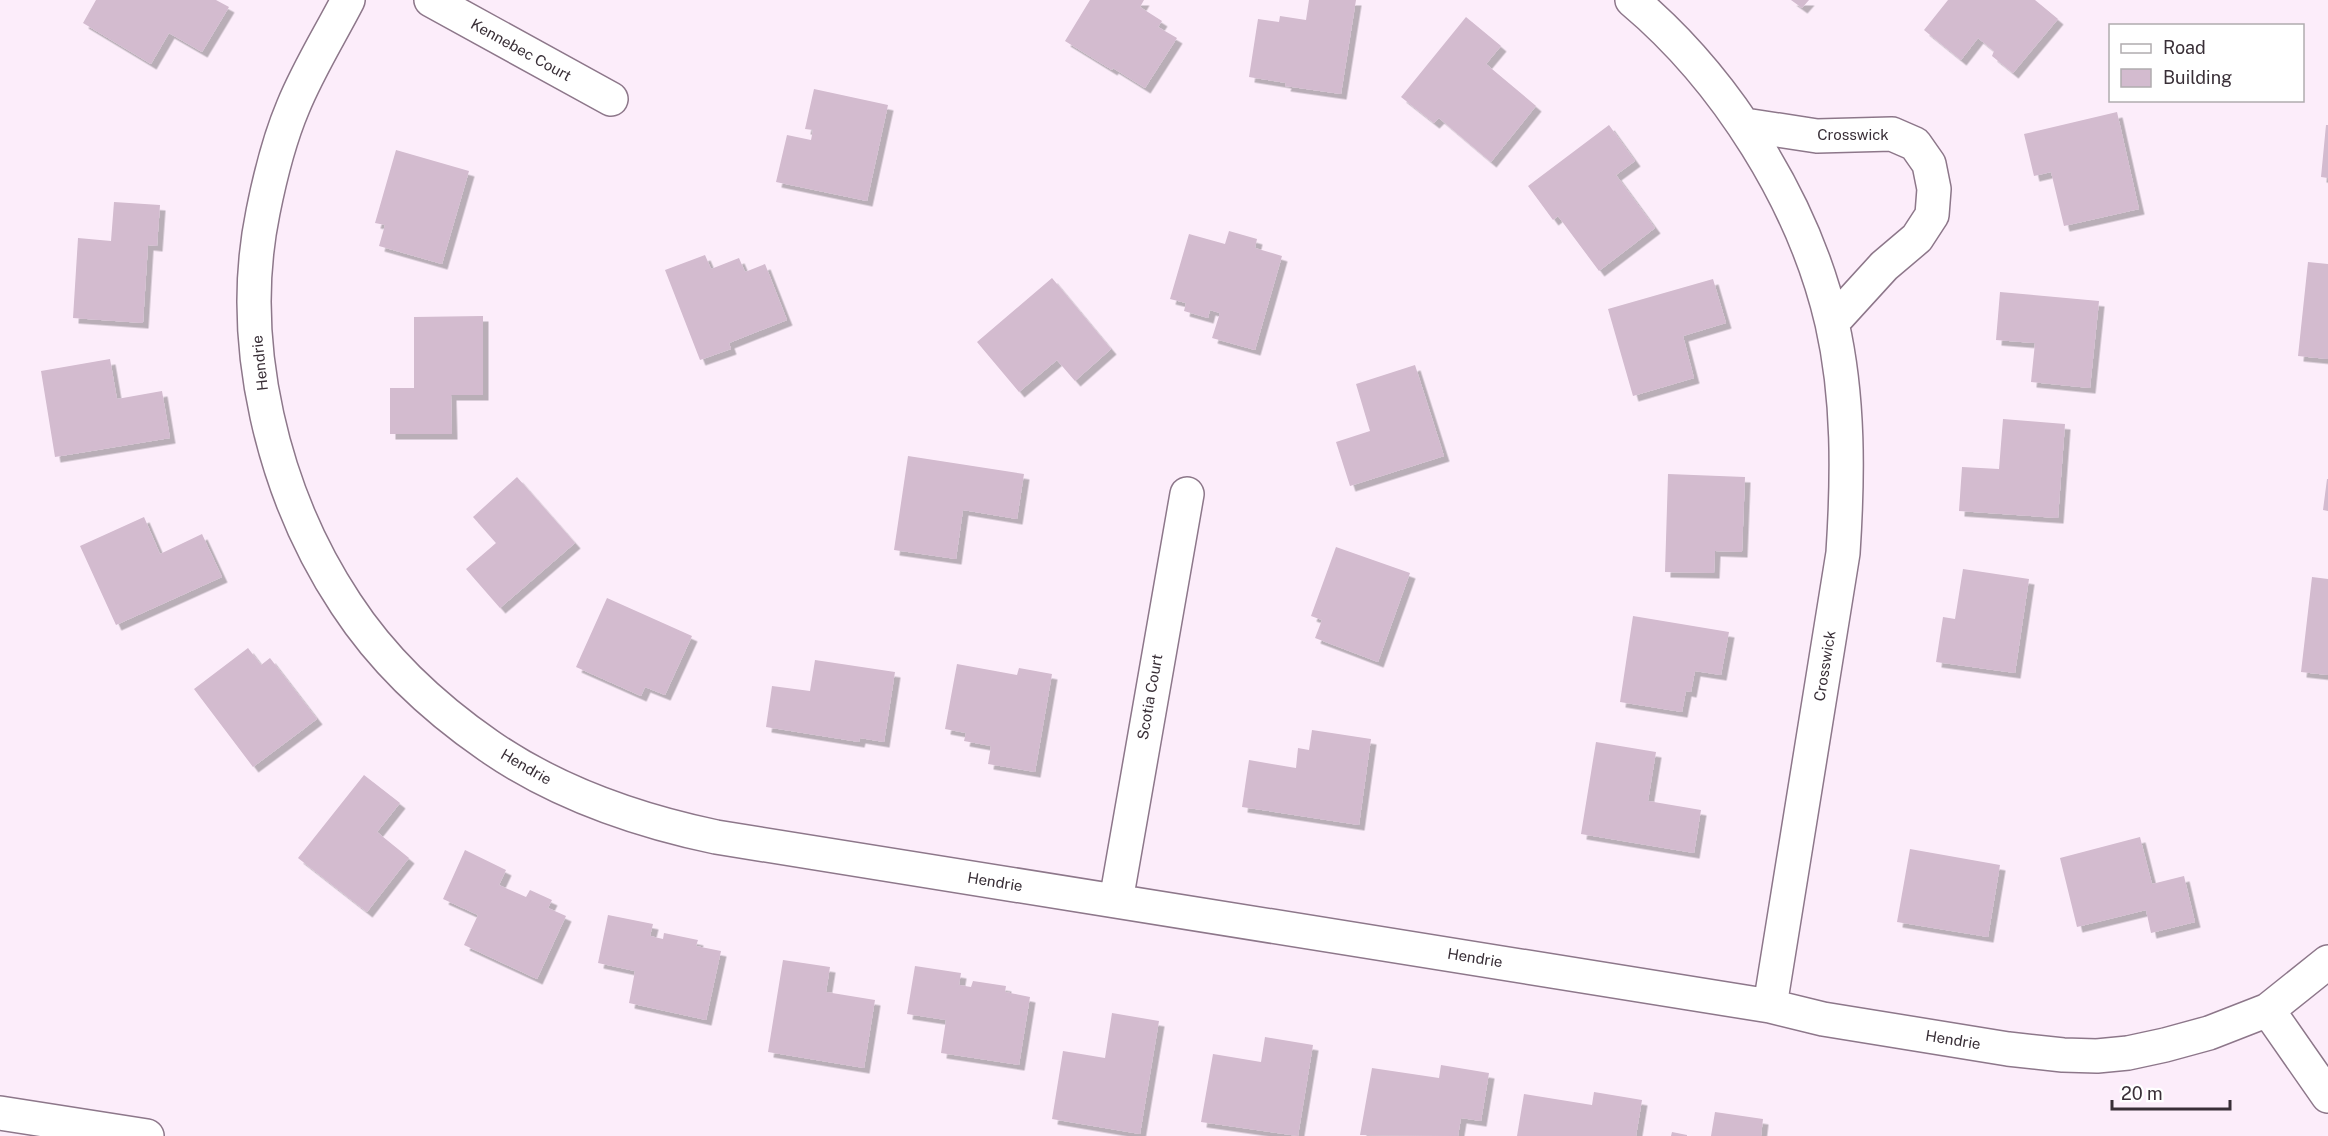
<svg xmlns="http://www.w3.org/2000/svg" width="2328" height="1136" viewBox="0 0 2328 1136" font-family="'Public Sans',sans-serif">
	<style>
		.building { fill: #d3bbcf; filter: url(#shadow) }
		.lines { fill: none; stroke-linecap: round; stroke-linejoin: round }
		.minor-casing { stroke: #8d778a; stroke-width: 36 }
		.minor { stroke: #fff; stroke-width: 33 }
		.labels { text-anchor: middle; stroke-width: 5; stroke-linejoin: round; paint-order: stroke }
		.street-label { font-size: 15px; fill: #392f37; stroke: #fff }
	</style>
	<defs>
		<filter id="shadow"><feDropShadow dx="5.5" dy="5.5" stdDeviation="0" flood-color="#0004"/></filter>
	</defs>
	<rect width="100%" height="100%" fill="#fcedfa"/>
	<path class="building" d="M96,0H216L229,7L202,52L169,33L151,64L83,23Z
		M1090,0H1144L1140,7L1162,21L1158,27L1177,38L1145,88L1113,68L1112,70L1065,41Z
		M1309,0H1356L1341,94L1285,86L1286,83L1249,77L1258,19L1279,22L1280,16L1306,20Z
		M1791,0H1809L1802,8Z
		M1948,0H2035L2058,19L2013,73L1992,56L1994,51L1978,38L1961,60L1924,30Z
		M1466,17L1501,46L1486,64L1536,106L1491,162L1439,118L1434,123L1401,97Z
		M814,89L888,105L867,201L776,182L787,135L811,140L813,130L805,129Z
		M2117,112L2139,209L2064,226L2051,172L2034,176L2024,134Z
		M1609,125L1635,161L1616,175L1655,228L1599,271L1558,216L1553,220L1528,186Z
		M2326,125H2328V178L2321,177Z
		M396,150L469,171L442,264L379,246L385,225L375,223Z
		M114,202L160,205L157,246L148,245L143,323L73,318L78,238L111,241Z
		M1229,231L1257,239L1255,248L1282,256L1255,350L1212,338L1220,313L1210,310L1208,318L1184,311L1186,303L1170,299L1189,234L1225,244Z
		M705,255L711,269L739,258L745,272L765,264L787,320L729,343L731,349L700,360L665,270Z
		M2308,262L2328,264V359L2298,356Z
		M1052,278L1111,349L1075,381L1057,360L1019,392L977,342Z
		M1713,279L1726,323L1683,336L1694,378L1633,396L1608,309Z
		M2000,292L2099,301L2090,388L2031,382L2035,343L1996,340Z
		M483,316V395H451L452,434H390V388H414V317Z
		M110,359L117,399L162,391L170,438L55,457L41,371Z
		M1415,365L1444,456L1350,486L1336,442L1370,431L1356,384Z
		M2003,419L2065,424L2058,518L1959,511L1962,467L1999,469Z
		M908,456L1024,474L1017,519L963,510L956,559L894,550Z
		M1668,474L1745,477L1742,552L1715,551L1714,573L1665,572Z
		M517,477L575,543L500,608L466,569L496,543L473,517Z
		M2327,479H2328V511L2323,510Z
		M144,517L160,554L202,534L222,577L116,625L80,546Z
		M1336,547L1410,573L1378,662L1315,638L1322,620L1311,616Z
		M1963,569L2029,579L2015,673L1936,662L1943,617L1955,619Z
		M2312,577L2328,579V675L2301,672Z
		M607,598L692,636L665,695L645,687L641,696L576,667Z
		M1633,616L1729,632L1721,675L1695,671L1691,692L1686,691L1682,712L1620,702Z
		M248,648L261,665L270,658L317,719L253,767L194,689Z
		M815,660L895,672L884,742L860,738L859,742L766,727L772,686L810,691Z
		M957,664L1017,675L1019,668L1052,674L1035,772L988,764L991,746L964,741L966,733L945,729Z
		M1312,730L1371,739L1359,825L1242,807L1249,760L1296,768L1298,748L1309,750Z
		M1596,742L1656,752L1648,801L1701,810L1694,853L1581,834Z
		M364,775L400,803L377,832L409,858L367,912L298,858Z
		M2140,837L2152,884L2184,876L2195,922L2151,933L2146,910L2077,927L2060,858Z
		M1910,849L2000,865L1988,937L1897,922Z
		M465,850L506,870L499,885L526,897L530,890L552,900L548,908L566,916L537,979L464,945L478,915L443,899Z
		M608,915L653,924L650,936L663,939L664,933L698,940L696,946L721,951L706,1020L629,1003L635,971L598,963Z
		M783,960L830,967L826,992L875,1000L864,1068L768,1052Z
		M915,966L961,973L959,985L971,987L973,981L1006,986L1005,992L1030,997L1019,1065L941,1053L946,1020L907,1014Z
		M1112,1013L1159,1021L1140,1134L1052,1119L1063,1051L1105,1058Z
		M1265,1037L1313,1045L1298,1136L1201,1122L1213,1054L1261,1062Z
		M1441,1065L1489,1073L1481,1121L1461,1118L1458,1136L1360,1135L1372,1068L1439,1078Z
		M1594,1092L1642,1100L1636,1136H1517L1524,1094L1592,1105Z
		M1715,1112L1763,1119L1761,1136H1711Z
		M1672,1132L1687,1135V1136H1671Z"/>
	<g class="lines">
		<defs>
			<path id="minor" d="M348,0C330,35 308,70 293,107C279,140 270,177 263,212C236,343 273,494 346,604C382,659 434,708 489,746C557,793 635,820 716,837L1770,1006L1823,1019L2008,1049L2063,1055L2097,1056L2128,1053L2165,1045L2209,1033L2268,1010L2328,962
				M431,0L611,99
				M1632,0C1726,79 1804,202 1832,323C1849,398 1848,476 1843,553L1770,1006
				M1745,125L1817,136L1892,134L1915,144L1929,164L1934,189L1932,215L1917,238L1884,266L1832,323
				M1116,901L1187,494
				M2268,1010L2328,1096
				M0,1113L147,1136"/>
		</defs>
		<use href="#minor" class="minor-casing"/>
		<use href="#minor" class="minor"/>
	</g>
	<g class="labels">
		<g class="street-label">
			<text transform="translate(521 50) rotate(29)" y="5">Kennebec Court</text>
			<text x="1853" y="140">Crosswick</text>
			<text transform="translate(260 363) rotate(-96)" y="5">Hendrie</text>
			<text transform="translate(1825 666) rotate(-81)" y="5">Crosswick</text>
			<text transform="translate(1150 697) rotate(-80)" y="5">Scotia Court</text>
			<text transform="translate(526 767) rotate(30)" y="5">Hendrie</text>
			<text transform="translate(995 882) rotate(9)" y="5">Hendrie</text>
			<text transform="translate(1475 958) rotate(9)" y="5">Hendrie</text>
			<text transform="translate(1953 1040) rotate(9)" y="5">Hendrie</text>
		</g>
	</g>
	<rect x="2109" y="24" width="195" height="78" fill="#ffffff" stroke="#b0acaf" stroke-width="1.5"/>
	<rect x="2121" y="44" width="30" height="9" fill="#ffffff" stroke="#b0acaf" stroke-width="1.5"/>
	<text x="2163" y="54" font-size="18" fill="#392f37">Road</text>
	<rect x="2121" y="69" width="30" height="18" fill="#d3bbcf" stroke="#b0acaf" stroke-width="1.5"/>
	<text x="2163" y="84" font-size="18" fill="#392f37">Building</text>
	<path d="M2112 1100v9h118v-9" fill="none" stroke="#392f37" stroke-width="3"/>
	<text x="2121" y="1100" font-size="18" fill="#392f37" stroke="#ffffff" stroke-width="4.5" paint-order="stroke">20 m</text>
</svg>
